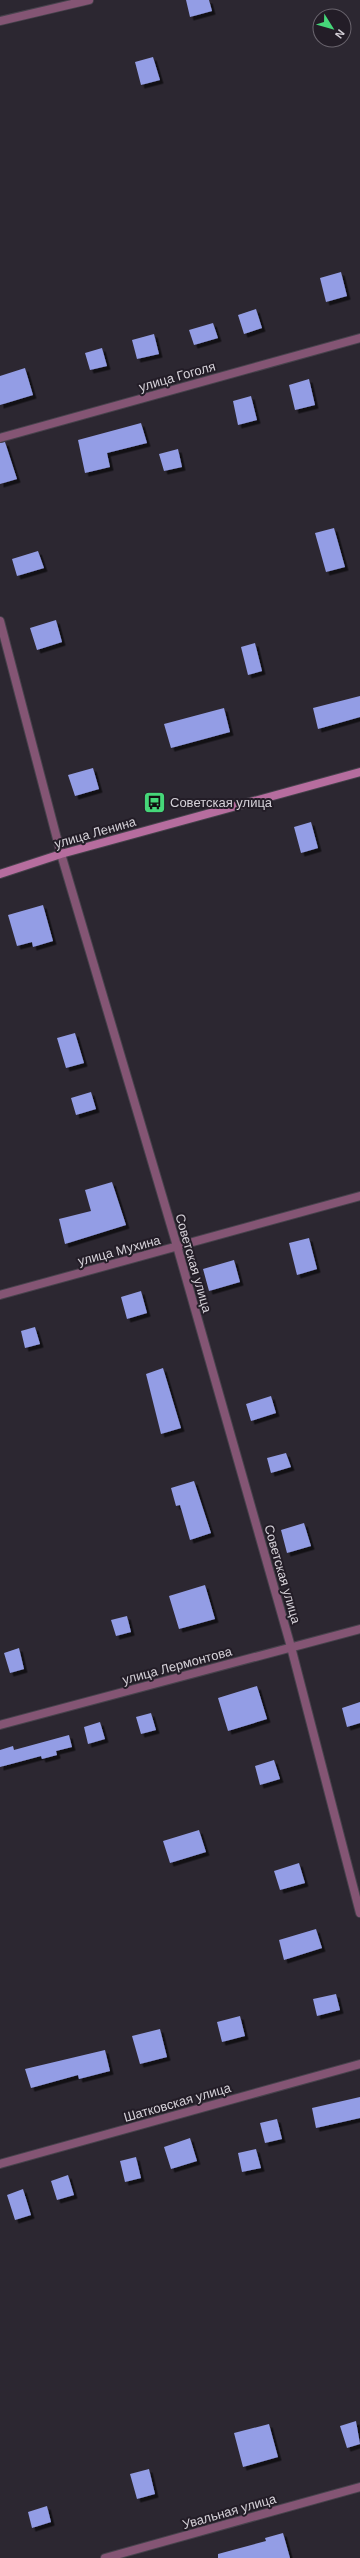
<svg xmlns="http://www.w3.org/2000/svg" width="360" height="2558" viewBox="0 0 360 2558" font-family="Arial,sans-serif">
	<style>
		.building { fill: #939de5; filter: url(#shadow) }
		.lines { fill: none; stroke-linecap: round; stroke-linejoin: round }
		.minor-casing { stroke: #47424c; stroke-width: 10 }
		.secondary-casing { stroke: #47424c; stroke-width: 10 }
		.minor { stroke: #845574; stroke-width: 8 }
		.secondary { stroke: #b66d9e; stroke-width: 8 }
		.labels { text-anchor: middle; stroke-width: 4; stroke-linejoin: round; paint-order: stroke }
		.street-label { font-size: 13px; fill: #d5d1d8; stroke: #231d27 }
		.poi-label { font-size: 13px; fill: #d5d1d8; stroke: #231d27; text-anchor: start }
	</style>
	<defs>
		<filter id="shadow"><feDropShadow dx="3.5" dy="3.5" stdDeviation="0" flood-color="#0009"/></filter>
	</defs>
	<rect width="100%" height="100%" fill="#2c2731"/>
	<path class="building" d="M186,0H209L212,11L190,17Z
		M153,57L160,80L141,85L135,62Z
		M341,272L347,296L326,302L320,278Z
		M256,309L262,328L244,334L238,315Z
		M213,323L218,338L194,345L189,330Z
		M154,334L159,354L137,359L132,340Z
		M102,348L107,366L90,370L85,353Z
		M25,368L33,395L0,405V376Z
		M309,379L315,405L295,410L289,385Z
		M251,396L257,420L238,425L233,401Z
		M141,423L147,443L107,453L110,467L85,473L78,440Z
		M5,442L17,479L0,484V443Z
		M178,449L182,467L164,471L159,454Z
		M334,528L345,567L326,572L315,533Z
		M38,551L44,568L17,576L12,559Z
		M56,620L62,642L37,650L30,628Z
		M255,643L262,671L248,675L241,647Z
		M360,696V717L318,729L313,708Z
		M224,708L230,732L171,748L164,724Z
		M93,768L99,789L75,796L68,775Z
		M311,822L318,848L301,853L294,827Z
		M43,905L53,941L33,947L32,942L17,946L8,915Z
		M75,1033L84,1063L66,1068L57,1038Z
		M91,1092L96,1109L76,1115L71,1098Z
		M112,1182L126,1225L65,1244L59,1219L91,1211L85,1190Z
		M309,1238L317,1269L297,1275L289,1243Z
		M234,1260L240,1282L209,1291L203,1269Z
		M141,1291L147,1313L127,1319L121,1297Z
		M35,1327L40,1344L25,1348L21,1331Z
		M163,1368L181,1428L161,1434L146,1374Z
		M271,1396L276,1413L251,1421L246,1404Z
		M286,1453L291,1467L271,1473L267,1458Z
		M194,1481L211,1533L190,1540L180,1505L176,1506L171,1488Z
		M304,1523L311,1546L287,1553L281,1530Z
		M205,1585L215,1619L179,1629L169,1596Z
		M127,1616L131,1632L116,1636L111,1620Z
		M19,1648L24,1669L10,1673L4,1653Z
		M257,1686L267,1719L228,1731L218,1698Z
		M360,1702V1723L347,1727L342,1708Z
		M151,1713L156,1730L141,1734L136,1717Z
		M100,1722L105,1739L88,1744L84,1727Z
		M69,1735L72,1747L56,1751L57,1755L42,1759L41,1756L0,1767V1750L13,1746L14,1750Z
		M274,1760L280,1779L260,1785L255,1766Z
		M199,1830L206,1852L170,1863L163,1841Z
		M299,1863L305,1883L280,1890L274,1871Z
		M316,1929L322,1948L284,1960L279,1940Z
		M336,1994L340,2010L317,2016L313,1999Z
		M240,2016L245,2036L222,2042L217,2022Z
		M160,2029L167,2057L140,2064L132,2036Z
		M105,2050L110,2071L79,2079L78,2075L31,2088L25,2069Z
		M360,2097V2118L316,2128L312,2108Z
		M277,2119L282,2139L265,2143L260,2123Z
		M190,2138L197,2161L171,2169L164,2147Z
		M256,2149L261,2168L242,2172L238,2153Z
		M136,2157L141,2178L125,2182L120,2161Z
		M68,2175L74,2195L57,2200L51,2181Z
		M23,2189L31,2215L15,2220L7,2195Z
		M356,2421L360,2444L347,2448L340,2426Z
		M269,2424L278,2457L243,2467L234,2433Z
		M149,2469L155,2494L137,2499L130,2474Z
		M47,2506L51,2522L32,2528L28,2512Z
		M283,2533L290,2558H218V2554L266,2541L265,2538Z"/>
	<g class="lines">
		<defs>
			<path id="minor" d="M0,21L89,0
				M0,438L360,338
				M0,621L61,854L177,1246L291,1647L360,1913
				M0,1295L360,1196
				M0,1725L360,1629
				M0,2164L360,2064
				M105,2558L360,2487"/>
			<path id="secondary" d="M0,874L61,854L360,772"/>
		</defs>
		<use href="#minor" class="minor-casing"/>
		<use href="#secondary" class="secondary-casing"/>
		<use href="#minor" class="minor"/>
		<use href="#secondary" class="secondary"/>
	</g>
	<defs>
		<symbol id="bus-square" viewBox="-11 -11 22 22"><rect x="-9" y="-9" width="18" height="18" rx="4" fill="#46d779" stroke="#231d27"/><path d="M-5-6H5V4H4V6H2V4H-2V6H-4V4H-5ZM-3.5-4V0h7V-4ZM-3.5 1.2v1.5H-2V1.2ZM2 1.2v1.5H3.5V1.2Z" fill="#111"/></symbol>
	</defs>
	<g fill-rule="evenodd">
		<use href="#bus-square" x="142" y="790" width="25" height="25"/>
	</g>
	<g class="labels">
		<g class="street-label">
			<text transform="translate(177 376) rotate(-16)" y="5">улица Гоголя</text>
			<text transform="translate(95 832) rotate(-16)" y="5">улица Ленина</text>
			<text transform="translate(119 1250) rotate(-15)" y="5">улица Мухина</text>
			<text transform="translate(194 1263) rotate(74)" y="5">Советская улица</text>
			<text transform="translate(283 1574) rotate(74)" y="5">Советская улица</text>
			<text transform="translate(177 1665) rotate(-15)" y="5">улица Лермонтова</text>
			<text transform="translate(177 2102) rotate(-16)" y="5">Шатковская улица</text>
			<text transform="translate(229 2511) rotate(-16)" y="5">Увальная улица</text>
		</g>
		<g class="poi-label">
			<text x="170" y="807">Советская улица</text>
		</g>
	</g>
	<g transform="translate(332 28) rotate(127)"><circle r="19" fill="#231d27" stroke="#6a656e"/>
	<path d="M0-3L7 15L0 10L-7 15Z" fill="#46d779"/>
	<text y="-6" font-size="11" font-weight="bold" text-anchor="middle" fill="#d5d1d8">N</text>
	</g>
</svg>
